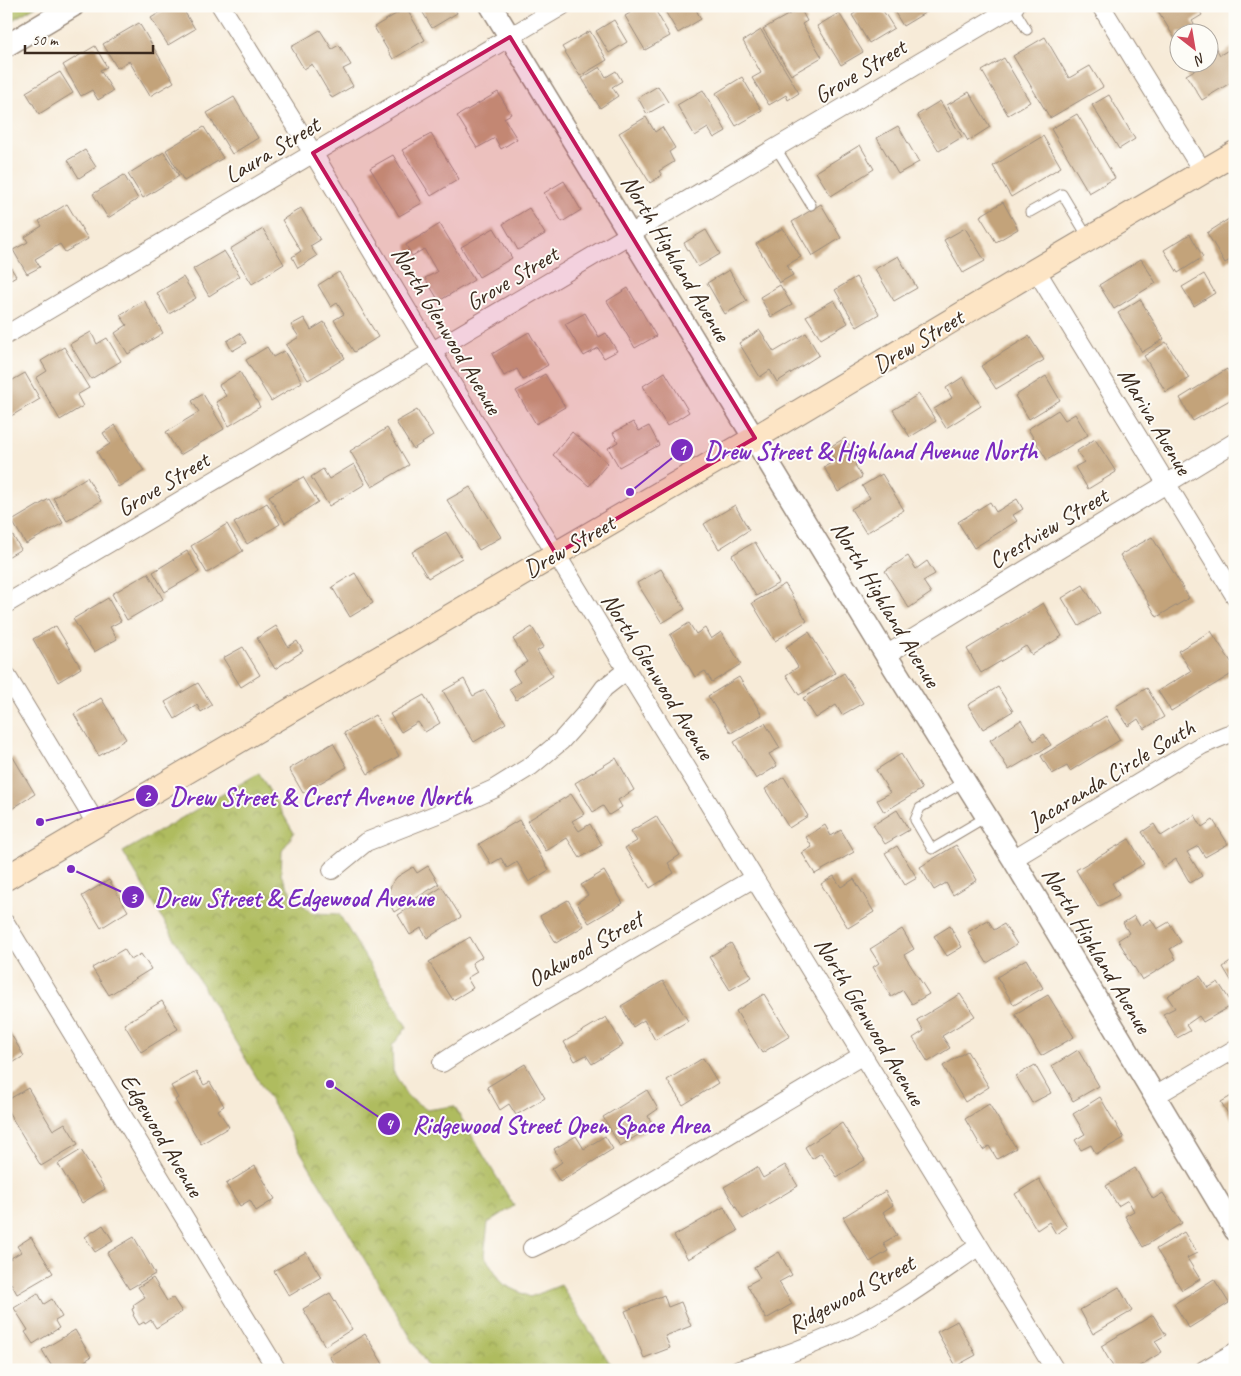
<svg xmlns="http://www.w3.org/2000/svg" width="1241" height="1376" viewBox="0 0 1241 1376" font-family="Caveat,sans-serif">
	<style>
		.park { fill: url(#park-crowns); stroke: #75733e }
		.building { fill: #c3a37a }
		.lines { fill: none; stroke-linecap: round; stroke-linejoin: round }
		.service-casing { stroke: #998a7b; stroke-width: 11 }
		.minor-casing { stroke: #998a7b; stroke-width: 20 }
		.tertiary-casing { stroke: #998a7b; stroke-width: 24 }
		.secondary-casing { stroke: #998a7b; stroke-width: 26 }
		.service { stroke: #fff; stroke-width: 9 }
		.minor { stroke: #fff; stroke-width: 18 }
		.tertiary { stroke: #fff; stroke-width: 21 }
		.secondary { stroke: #fde5c5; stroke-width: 24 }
		.marked { fill: #c2185b; fill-opacity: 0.2; stroke: #c2185b; stroke-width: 4; stroke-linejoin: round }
		.labels { text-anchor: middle; stroke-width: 4; stroke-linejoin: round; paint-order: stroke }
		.street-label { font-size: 24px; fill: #3b2a1e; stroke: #fdfcf7 }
		.leader { fill: none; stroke: #7b2cbf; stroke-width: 2 }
		.callout-dot { fill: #7b2cbf; stroke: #fdfcf7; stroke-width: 2 }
		.mark-label { font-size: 15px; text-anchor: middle; font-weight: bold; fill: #fff }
		.callout-label { font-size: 25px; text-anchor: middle; font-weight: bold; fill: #7b2cbf; stroke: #fdfcf7; stroke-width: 4; stroke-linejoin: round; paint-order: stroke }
	</style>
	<defs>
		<pattern id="park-crowns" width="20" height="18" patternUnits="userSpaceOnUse" patternTransform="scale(1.25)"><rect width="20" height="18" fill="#afbc5e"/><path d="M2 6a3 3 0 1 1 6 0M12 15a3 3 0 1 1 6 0" fill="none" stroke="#90994d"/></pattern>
	</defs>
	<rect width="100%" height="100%" fill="#fdfcf7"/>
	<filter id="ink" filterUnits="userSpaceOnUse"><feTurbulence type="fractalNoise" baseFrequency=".02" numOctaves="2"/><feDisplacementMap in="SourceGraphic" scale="10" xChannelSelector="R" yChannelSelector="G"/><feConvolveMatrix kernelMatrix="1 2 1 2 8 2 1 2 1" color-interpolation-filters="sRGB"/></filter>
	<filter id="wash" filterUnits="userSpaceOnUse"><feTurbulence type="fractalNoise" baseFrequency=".0096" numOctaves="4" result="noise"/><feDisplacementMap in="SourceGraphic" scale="20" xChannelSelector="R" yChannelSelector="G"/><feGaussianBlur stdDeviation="1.12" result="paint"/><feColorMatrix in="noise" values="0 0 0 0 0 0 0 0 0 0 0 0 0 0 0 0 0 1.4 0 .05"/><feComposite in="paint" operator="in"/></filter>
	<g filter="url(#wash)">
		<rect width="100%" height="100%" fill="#f7ebd8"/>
		<path class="park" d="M6,6H36L6,24Z
			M259,773L294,833L282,851L281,875L294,898L313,913L339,914L407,1027L392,1046L393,1071L407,1096L427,1110L454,1106L514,1206L488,1223L484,1255L503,1284L530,1297L561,1285L614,1370H430L123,852Z"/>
		<g id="blocks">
			<path class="building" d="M170,6H181L195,29L168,45L151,18Z
				M419,6H453L457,13L432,28Z
				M641,6H653L670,36L645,50L625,16Z
				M662,6H694L701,19L678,33Z
				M866,6H880L894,28L869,43L852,15Z
				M891,6H925L928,11L903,26Z
				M1161,6H1197L1202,15L1192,21L1199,32H1178V44L1157,9Z
				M406,8L425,40L393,59L374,27Z
				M800,8L807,21L802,24L822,57L791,75L763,29Z
				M839,13L863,52L841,65L817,26Z
				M614,20L627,42L609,53L596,31Z
				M139,23L174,82L150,96L129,61L117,68L103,44Z
				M320,30L332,49L339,45L351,65L343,69L353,86L332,98L312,64L304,69L291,47Z
				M761,30L799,93L788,100L786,95L769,105L752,78L761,73L743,41Z
				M590,31L607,60L580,76L562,47Z
				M1045,37L1069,78L1090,66L1103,87L1050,118L1013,56Z
				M1212,42L1220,55L1235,46V80L1202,100L1186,75L1198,68L1194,62H1208V45Z
				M95,46L107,67L100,70L113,91L98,100L92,90L81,96L63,65Z
				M1004,58L1030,102L1008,115L982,71Z
				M600,67L606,77L616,71L622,81L612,87L618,96L600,108L582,78Z
				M60,72L73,93L39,114L26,92Z
				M742,77L762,111L736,126L716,93Z
				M658,86L668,102L647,114L638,98Z
				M703,90L726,131L714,138L708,128L695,136L677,105Z
				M498,92L511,114L504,118L517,139L501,149L495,138L477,148L457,116Z
				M969,92L990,127L968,141L947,105Z
				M1109,95L1135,139L1119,149L1092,105Z
				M234,97L258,138L232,154L207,113Z
				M940,101L962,137L939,151L917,115Z
				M1077,114L1115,178L1089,193L1051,129Z
				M646,117L655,132L662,127L675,148L669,152L674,162L659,171L662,175L650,183L619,133Z
				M898,126L919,162L898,174L877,138Z
				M204,127L223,158L184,181L166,150Z
				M431,134L459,179L431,196L402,150Z
				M1043,136L1061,167L1011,197L993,166Z
				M860,145L874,169L831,196L816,172Z
				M85,150L96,167L79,178L68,160Z
				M164,152L179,176L143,198L128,174Z
				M393,155L422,203L399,216L370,168Z
				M124,175L138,199L108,218L93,194Z
				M564,181L581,210L562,222L544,193Z
				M1003,202L1018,229L996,242L980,216Z
				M67,204L88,239L65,252L60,244L35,259L40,267L27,274L13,250L28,242L25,237L42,226L39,221Z
				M821,204L841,238L812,256L792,222Z
				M301,208L320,240L310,246L317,256L298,268L292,257L301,251L282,220Z
				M529,208L545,234L518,250L503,224Z
				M1235,215V257L1225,263L1207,233Z
				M440,224L474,280L439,301L425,278L437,272L424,249L412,256L406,245Z
				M494,228L512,258L479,277L461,247Z
				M783,228L801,257L787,265L793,275L779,283L756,244Z
				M965,228L985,261L963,273L944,240Z
				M263,229L284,264L252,284L230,249Z
				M706,230L720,254L698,267L684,243Z
				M1190,234L1203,257L1178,273L1164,250Z
				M224,251L240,276L209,296L193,269Z
				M898,256L917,288L894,301L875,269Z
				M1141,259L1156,283L1114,309L1099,285Z
				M6,260L16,276L6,282Z
				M729,270L747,301L725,314L707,283Z
				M339,272L378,337L354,352L334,320L344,314L337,303L331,307L318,285Z
				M1204,274L1215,293L1194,306L1182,287Z
				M183,277L196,298L169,314L157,293Z
				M856,277L879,314L857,327L835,290Z
				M780,285L792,305L771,317L760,297Z
				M628,288L656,336L635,348L607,301Z
				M1140,299L1164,339L1142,352L1118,313Z
				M144,300L163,333L128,354L115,333L127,325L120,315Z
				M834,300L848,323L821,339L806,316Z
				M585,313L599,337L606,333L617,351L604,358L598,348L584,356L565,324Z
				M304,318L311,330L324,322L345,358L308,380L286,345L299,337L291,325Z
				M760,330L774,352L806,333L819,355L777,382L770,370L760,377L739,343Z
				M91,332L97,344L107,338L121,361L91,379L70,344Z
				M529,332L548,365L523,380L517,369L504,376L492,354Z
				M240,333L246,343L232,351L227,341Z
				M1029,336L1044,360L996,389L981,366Z
				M1166,342L1189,378L1166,392L1144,356Z
				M64,347L89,388L77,395L83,406L60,420L36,378L47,371L41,361Z
				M267,347L273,357L284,351L302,382L271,401L246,360Z
				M1227,369L1235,382V397L1193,421L1180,398Z
				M240,372L260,407L229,426L216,402L226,396L219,385Z
				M665,372L689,412L667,426L643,386Z
				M25,373L40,399L6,419V384Z
				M545,374L565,407L536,424L516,391Z
				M1046,376L1060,400L1029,419L1015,396Z
				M963,377L981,406L946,428L934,409L952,398L946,388Z
				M203,394L224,429L180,455L166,432L199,412L192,401Z
				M919,394L936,421L910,437L893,410Z
				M417,410L433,436L413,449L396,422Z
				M1058,410L1065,420L1075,414L1088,435L1047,460L1028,429Z
				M633,422L639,431L649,426L659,445L619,467L608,448L618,442L613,433Z
				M115,425L144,471L118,487L97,452L110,444L103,433Z
				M387,428L409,465L372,487L350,451Z
				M572,432L608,463L589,486L553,455Z
				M845,438L854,452L861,448L866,458L855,465L862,477L838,492L824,467L835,461L828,448Z
				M1095,439L1116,472L1088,489L1075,467L1084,462L1077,451Z
				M354,464L365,484L329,506L311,477L323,469L329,479Z
				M882,474L904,510L866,533L851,509L870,498L862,486Z
				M87,477L101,501L67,521L53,498Z
				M303,477L318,502L285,523L269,496Z
				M470,487L501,537L479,550L447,500Z
				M49,499L63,523L26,544L12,521Z
				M1017,499L1023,509L1013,515L1017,521L974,548L958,522L990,502L996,512Z
				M267,503L280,524L247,544L234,523Z
				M735,505L749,530L719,549L704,524Z
				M227,524L243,551L207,573L191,546Z
				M6,525L21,549L6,558Z
				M446,532L462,558L428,578L412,552Z
				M1152,537L1189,598L1157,617L1120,555Z
				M755,542L779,583L756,596L732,555Z
				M187,551L199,572L165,592L153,572Z
				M908,556L916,569L927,561L935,574L923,581L931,593L909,608L885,571Z
				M661,569L685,609L662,623L637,583Z
				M148,573L163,599L127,620L112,594Z
				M355,573L373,603L350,617L332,587Z
				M785,584L807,621L775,641L752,603Z
				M1083,585L1100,613L1079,626L1062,598Z
				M108,598L121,621L110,627L117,639L94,652L73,619Z
				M1043,603L1062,636L1032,655L1026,646L981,673L967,649Z
				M689,623L696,634L705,628L711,639L721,632L741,664L712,682L705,671L695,677L670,635Z
				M56,626L81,668L58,682L33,639Z
				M276,626L288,647L297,641L303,651L275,669L257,638Z
				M532,627L544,647L537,651L553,676L516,700L509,689L520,682L513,671L527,662L513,639Z
				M1211,631L1235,668V672L1171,711L1158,691L1191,671L1178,651Z
				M809,632L835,673L799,695L786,675L798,667L786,647Z
				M243,647L260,675L241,687L223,658Z
				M844,673L863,703L842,715L836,705L816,718L803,698Z
				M739,677L762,715L731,733L708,696Z
				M464,679L473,696L485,690L506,723L474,742L443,691Z
				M198,683L212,705L201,712L197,705L175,719L165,702Z
				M998,687L1013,711L983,729L968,705Z
				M1147,688L1164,717L1144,729L1138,719L1128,726L1116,706Z
				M424,695L440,723L425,732L418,722L401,732L390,714Z
				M101,698L126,739L99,756L74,714Z
				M375,715L399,756L368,774L344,733Z
				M1106,716L1120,740L1070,771L1067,766L1052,774L1041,756Z
				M1021,720L1034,741L1044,734L1051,745L1009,770L990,740Z
				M765,723L780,748L769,754L777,766L756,779L734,742Z
				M333,743L347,767L303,793L289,769Z
				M901,754L922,789L884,812L877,800L890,793L876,770Z
				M13,757L35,794L10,810L6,803V778L8,777L6,775V761Z
				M616,758L634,790L618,800L622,807L609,815L603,806L593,812L575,783Z
				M784,777L808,816L789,828L765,789Z
				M571,794L584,814L572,821L579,831L590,824L602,845L580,858L567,838L546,851L527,821Z
				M897,810L909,830L885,844L873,825Z
				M1195,815L1202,827L1213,820L1228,844L1205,857L1198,846L1187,852L1202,876L1190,883L1176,859L1164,867L1142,832L1154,824L1161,836Z
				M656,816L680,855L668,863L674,873L650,888L625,848L637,841L631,831Z
				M519,820L549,870L529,882L517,862L507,868L501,858L491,864L479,844Z
				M825,825L831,836L841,830L854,852L815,874L802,853L812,847L806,837Z
				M1129,839L1144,864L1112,883L1119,895L1098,907L1076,870Z
				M956,845L977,880L953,895L946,883L934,890L920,867Z
				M897,846L917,878L905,885L885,853Z
				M428,866L439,884L394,912L388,901V892L393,882L397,877L413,867L417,873Z
				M604,871L623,903L589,923L577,903L588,895L581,885Z
				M834,876L841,887L854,879L874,912L848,928L821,884Z
				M109,880L128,911L101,928L82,896Z
				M442,887L461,917L427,938L421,928L410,935L398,915Z
				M568,900L584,926L556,943L540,916Z
				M1134,916L1140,926L1151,919L1157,929L1169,922L1181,942L1170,949L1176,959L1142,980L1118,940L1129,933L1123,923Z
				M988,920L994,930L1004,924L1017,944L987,963L968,932Z
				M950,926L962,947L947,956L934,936Z
				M902,929L914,949L904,955L929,994L912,1004L903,990L891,997L873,967L879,963L870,949Z
				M470,937L482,957L472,963L477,972L467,978L473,988L453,1000L429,962Z
				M731,943L752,977L730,990L709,957Z
				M124,949L131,960L141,954L151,969L109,995L92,968Z
				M1026,959L1043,988L1014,1005L997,977Z
				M1235,959V987L1223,967Z
				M1200,976L1208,988L1218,982L1233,1005L1203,1022L1199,1016L1186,1025L1190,1031L1177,1038L1163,1014L1175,1008L1167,996Z
				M663,981L688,1021L655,1040L644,1020L633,1027L621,1006Z
				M764,994L790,1036L762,1053L736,1011Z
				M960,994L975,1016L942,1036L950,1048L928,1062L913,1038L924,1031L917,1020Z
				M1048,995L1074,1037L1041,1056L1015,1014Z
				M162,1001L178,1029L141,1052L124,1024Z
				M606,1017L623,1045L592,1064L586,1055L575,1061L564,1042Z
				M9,1031L24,1056L6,1067V1033Z
				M1078,1050L1099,1086L1073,1101L1052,1066Z
				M967,1051L989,1087L965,1102L943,1066Z
				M703,1058L718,1083L683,1105L667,1080Z
				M525,1064L545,1098L516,1115L509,1104L500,1110L487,1087Z
				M1035,1065L1051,1093L1032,1103L1016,1076Z
				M196,1072L204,1085L210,1082L224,1106L218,1110L229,1127L201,1144L175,1100L178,1098L171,1086Z
				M28,1088L53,1130L65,1123L78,1144L41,1166L6,1108V1101Z
				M647,1090L658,1109L648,1116L653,1126L620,1146L603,1117Z
				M1235,1094V1125L1221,1102Z
				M1100,1097L1124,1138L1096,1154L1091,1145L1081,1150L1075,1140L1085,1134L1073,1114Z
				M989,1104L1016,1148L997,1159L989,1146L983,1150L965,1119Z
				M842,1123L865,1160L837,1177L821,1153L812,1159L805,1147Z
				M576,1136L584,1149L605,1136L613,1149L560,1182L552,1169L562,1162L554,1149Z
				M81,1150L105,1189L82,1203L58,1164Z
				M785,1165L798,1186L743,1219L724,1187L757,1167L763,1178Z
				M255,1166L275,1199L256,1211L250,1200L240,1206L226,1184Z
				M1135,1168L1153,1199L1163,1193L1182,1223L1143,1247L1125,1216L1134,1211L1128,1200L1118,1206L1106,1186Z
				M1039,1179L1067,1227L1056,1234L1049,1222L1037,1230L1015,1194Z
				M885,1191L893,1205L883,1212L897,1235L883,1243L888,1251L870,1262L843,1217Z
				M724,1207L738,1231L688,1259L674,1236Z
				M103,1225L113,1241L95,1252L85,1237Z
				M1184,1232L1197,1253L1187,1258L1200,1279L1182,1290L1156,1249Z
				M31,1237L53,1273L17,1294L11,1283L6,1285V1261L21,1252L17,1246Z
				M134,1237L155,1274L129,1289L107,1253Z
				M306,1252L321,1277L289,1296L274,1271Z
				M779,1252L792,1275L779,1282L792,1304L766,1319L747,1285L760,1278L754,1267Z
				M153,1278L167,1301L173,1298L182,1312L156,1328L151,1320L145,1324L144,1322L139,1325L133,1315L134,1314L132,1309L134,1308L133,1305L145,1297L138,1287Z
				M1214,1279L1229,1303L1189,1328L1174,1304Z
				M1119,1287L1132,1311L1093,1334L1080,1310Z
				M38,1293L44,1304L52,1299L62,1317L55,1321L59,1328L33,1344L25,1332L28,1330L14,1308Z
				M330,1293L352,1329L325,1346L303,1309Z
				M664,1295L668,1307L681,1302L691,1326L665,1336L670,1348L644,1358L625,1311Z
				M1153,1315L1166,1335L1155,1341L1162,1352L1133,1370H1115L1101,1346Z
				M957,1321L976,1355L956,1366L937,1332Z
				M75,1330L91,1357L83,1362L87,1368L85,1370H54L42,1350Z
				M365,1334L383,1364L375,1370H337L329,1356Z"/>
		</g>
	</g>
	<g filter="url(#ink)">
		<use href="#blocks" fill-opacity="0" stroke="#998a7b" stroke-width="1"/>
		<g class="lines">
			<defs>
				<path id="service" d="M1013,7L1027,30
					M776,148L811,205
					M1030,212L1062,194L1089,239
					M964,782L920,808L915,820L932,849L986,817"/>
				<path id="minor" d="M221,6L313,153L433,353L1055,1370
					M1101,6L1203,172
					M1036,270L1235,596
					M6,335L562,6
					M6,604L1015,6
					M886,655L1235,442
					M6,675L97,825
					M1013,859L1202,745L1226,735L1235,733
					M332,870L366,842L445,811L494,789L531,766L561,741L585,714L604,688L627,670
					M6,924L277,1370
					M442,1063L468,1046L754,878
					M1155,1096L1235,1049
					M532,1248L561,1234L863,1055
					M739,1370C793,1354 845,1333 893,1304C923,1286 951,1265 979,1246
					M1204,1370L1235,1352"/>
				<path id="tertiary" d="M491,6L886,655L1013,859L1235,1230
					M6,46L73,6"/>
				<path id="secondary" d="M6,878L556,554L755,438L1036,270L1235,153"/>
			</defs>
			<use href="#service" class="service-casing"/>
			<use href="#minor" class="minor-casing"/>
			<use href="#tertiary" class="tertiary-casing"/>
			<use href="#secondary" class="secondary-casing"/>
			<use href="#service" class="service"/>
			<use href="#minor" class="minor"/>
			<use href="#tertiary" class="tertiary"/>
			<use href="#secondary" class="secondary"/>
		</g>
	</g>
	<path class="marked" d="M510,37L755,438L556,554L313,153Z"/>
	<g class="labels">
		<g class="street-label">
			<text transform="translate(860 71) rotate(-31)" y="8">Grove Street</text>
			<text transform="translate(272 150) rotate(-31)" y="8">Laura Street</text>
			<text transform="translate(676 258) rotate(59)" y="8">North Highland Avenue</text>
			<text transform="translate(512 278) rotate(-31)" y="8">Grove Street</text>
			<text transform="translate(447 330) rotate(59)" y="8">North Glenwood Avenue</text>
			<text transform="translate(918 341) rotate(-31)" y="8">Drew Street</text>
			<text transform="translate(1155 421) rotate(59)" y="8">Mariva Avenue</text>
			<text transform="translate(163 484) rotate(-31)" y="8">Grove Street</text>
			<text transform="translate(1048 528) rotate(-31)" y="8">Crestview Street</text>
			<text transform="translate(569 546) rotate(-30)" y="8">Drew Street</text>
			<text transform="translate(886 604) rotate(59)" y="8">North Highland Avenue</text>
			<text transform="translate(658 676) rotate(58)" y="8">North Glenwood Avenue</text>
			<text transform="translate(1111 774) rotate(-31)" y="8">Jacaranda Circle South</text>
			<text transform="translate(585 949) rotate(-30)" y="8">Oakwood Street</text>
			<text transform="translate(1097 950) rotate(59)" y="8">North Highland Avenue</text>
			<text transform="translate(870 1021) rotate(59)" y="8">North Glenwood Avenue</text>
			<text transform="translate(162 1135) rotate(59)" y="8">Edgewood Avenue</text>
			<text transform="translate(851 1294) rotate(-28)" y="8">Ridgewood Street</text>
		</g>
	</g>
	<path class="leader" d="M630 492L682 450M40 822L147 796M71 869L133 897M330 1084L389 1124"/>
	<g class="callout-dot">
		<circle cx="630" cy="492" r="5"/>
		<circle cx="40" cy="822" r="5"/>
		<circle cx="71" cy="869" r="5"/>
		<circle cx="330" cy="1084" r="5"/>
		<circle cx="682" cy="450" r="12"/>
		<circle cx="147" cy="796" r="12"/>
		<circle cx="133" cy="897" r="12"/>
		<circle cx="389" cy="1124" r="12"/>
	</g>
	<g class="mark-label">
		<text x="682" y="455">1</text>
		<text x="147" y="801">2</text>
		<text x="133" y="903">3</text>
		<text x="389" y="1129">4</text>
	</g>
	<g class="callout-label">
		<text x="871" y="459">Drew Street &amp; Highland Avenue North</text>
		<text x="321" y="805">Drew Street &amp; Crest Avenue North</text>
		<text x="294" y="906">Drew Street &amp; Edgewood Avenue</text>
		<text x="561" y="1133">Ridgewood Street Open Space Area</text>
	</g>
	<rect width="1241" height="1376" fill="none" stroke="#fdfcf7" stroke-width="25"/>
	<g transform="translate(1194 48) rotate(149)"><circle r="24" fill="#fdfcf7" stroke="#afa8a0"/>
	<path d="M0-4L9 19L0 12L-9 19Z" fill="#d1495b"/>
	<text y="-8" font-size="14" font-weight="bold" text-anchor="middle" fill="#3b2a1e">N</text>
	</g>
	<path d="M25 45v8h128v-8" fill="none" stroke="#3b2a1e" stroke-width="2.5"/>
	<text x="32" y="45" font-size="15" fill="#3b2a1e" stroke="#fdfcf7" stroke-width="4" paint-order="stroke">50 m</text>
</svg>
